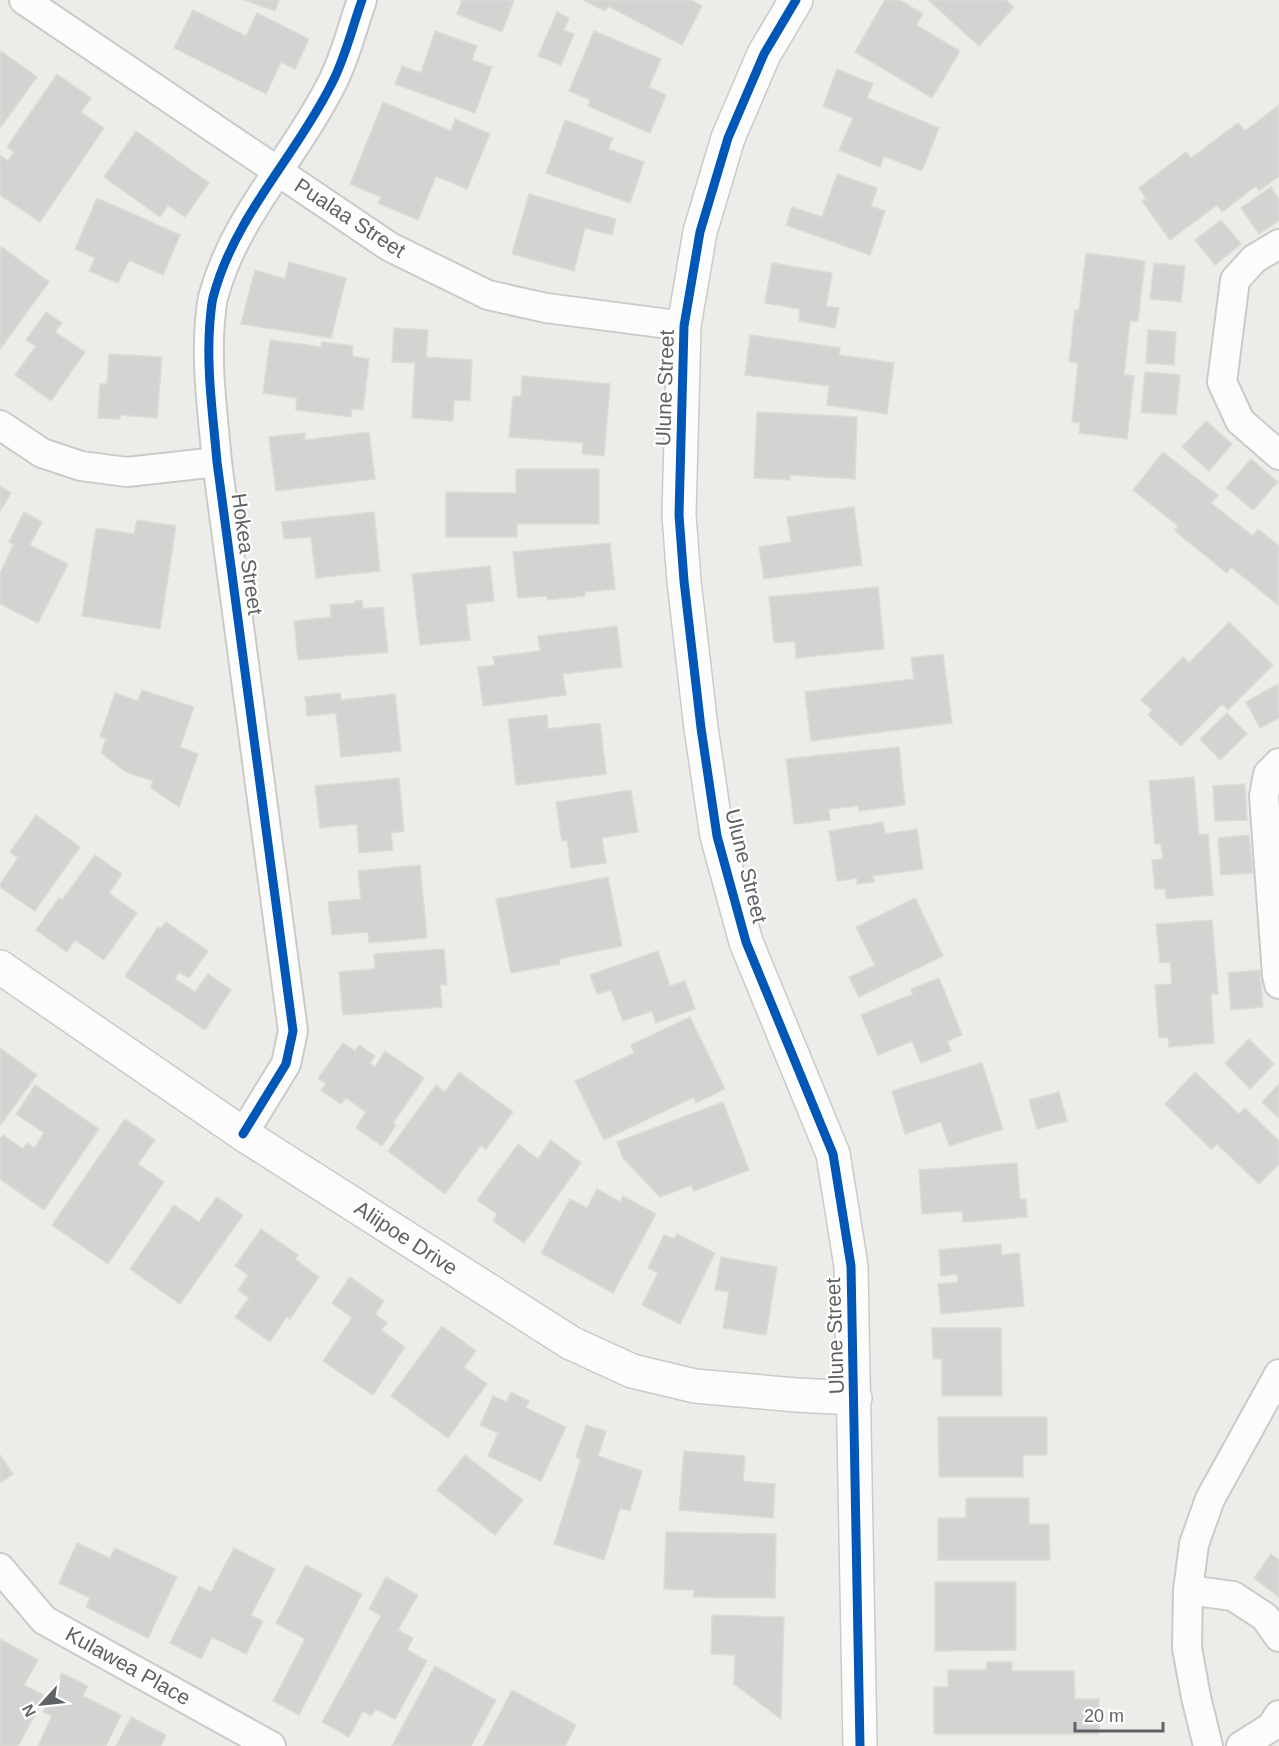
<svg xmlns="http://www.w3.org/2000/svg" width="1279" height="1746" viewBox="0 0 1279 1746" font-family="Helvetica,sans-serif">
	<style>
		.building { fill: #d3d3d1; stroke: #dcdbd8; stroke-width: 1.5 }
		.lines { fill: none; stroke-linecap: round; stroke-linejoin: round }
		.minor-casing { stroke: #cacac9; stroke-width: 32 }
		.tertiary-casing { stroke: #cacac9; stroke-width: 36 }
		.minor { stroke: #fcfcfc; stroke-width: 28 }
		.tertiary { stroke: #fcfcfc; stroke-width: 33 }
		.cycleway-casing { stroke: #fff; stroke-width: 13 }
		.cycleway { stroke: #0057b8; stroke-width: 9 }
		.labels { text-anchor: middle; stroke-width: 4.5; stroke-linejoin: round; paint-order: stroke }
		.street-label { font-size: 21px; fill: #5e6165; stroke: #fff }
	</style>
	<rect width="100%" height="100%" fill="#ecece8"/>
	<path class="building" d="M244,0H279L275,11Z
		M459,0H514L502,32L457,14L462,1Z
		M583,0H691L702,6L682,45L608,6L605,11Z
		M885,0H900L923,14L916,25L960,51L932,98L855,52Z
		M928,0H1006L1014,7L979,46Z
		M193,10L246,36L257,13L309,39L295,69L281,62L266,94L174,48Z
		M557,12L569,18L564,30L574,34L561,65L538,56Z
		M435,31L477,46L472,60L492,67L475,113L395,84L402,66L421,73Z
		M594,31L661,59L649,87L666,95L650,133L588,106L590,100L569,91Z
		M1,51L37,77L0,128V53Z
		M837,69L873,84L867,98L939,128L922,171L884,156L880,167L839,150L853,118L823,106Z
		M57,74L91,98L81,112L104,128L40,222L0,195V157L1,156L8,161L14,152L7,147Z
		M383,102L451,131L455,119L490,134L467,189L436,176L418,220L378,203L381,197L350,184Z
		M1279,105V176L1259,191L1256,186L1222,212L1217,205L1170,240L1142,201L1146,198L1139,188L1186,152L1191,158L1238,123L1245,131Z
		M565,120L613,138L608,149L644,162L630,203L546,173Z
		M136,131L209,183L185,217L168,205L160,217L104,177Z
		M837,174L877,188L871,206L885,211L870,255L786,225L792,207L822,217Z
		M1271,187L1279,200V220L1259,234L1241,208Z
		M529,194L616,219L612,235L585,228L574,271L512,254Z
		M97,198L180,235L163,275L129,260L118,283L89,271L95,258L75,249Z
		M1221,220L1241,244L1215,265L1195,240Z
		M2,247L49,282L0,349V249Z
		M1086,253L1145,261L1138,321H1130L1124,375L1134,376L1127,439L1079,433L1080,423L1072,422L1078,363L1069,362L1075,310L1079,311Z
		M289,262L346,278L331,338L241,324L255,270L285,279Z
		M772,263L832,273L826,306L839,308L835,328L799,321L800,309L765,303Z
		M1154,263L1185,266L1181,302L1150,299Z
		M46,312L62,323L55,332L85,352L51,401L15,375L36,346L26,340Z
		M394,328L428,330L426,357L472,360L470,401L454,400L453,421L412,418L415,363L392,362Z
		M1148,330L1176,332L1174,365L1146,363Z
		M750,335L840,348L839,355L894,363L887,414L827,405L829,386L745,375Z
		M270,340L321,347L322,342L353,346L352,356L369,359L363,410L352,409L351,417L296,410L297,398L263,393Z
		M109,354L162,357L157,418L120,415V419L98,418L100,384H107Z
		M1145,372L1180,375L1176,415L1141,412Z
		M522,376L610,384L604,456L582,454L583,443L509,437L513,396H521Z
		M757,412L857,417L855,479L790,475V480L754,478Z
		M1206,421L1232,444L1209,471L1182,447Z
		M369,432L375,479L276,491L269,437L305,433V440Z
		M1163,452L1218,495L1211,503L1253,536L1258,529L1279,546L1278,605L1231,567L1227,573L1175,531L1178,526L1133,490Z
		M1251,459L1278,482L1253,510L1226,488Z
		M516,469H599V524H517V537H446V492L516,493Z
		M0,486L11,493L0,511Z
		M854,507L862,565L764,579L759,547L791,542L787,517Z
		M24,512L42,522L30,545L68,564L38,623L0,604V573L14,544L9,542Z
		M374,512L380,571L316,578L311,537L284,539L282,522Z
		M137,520L176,526L160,629L82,616L96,528L134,534Z
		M610,543L615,589L585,592V596L547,600V596L518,598L513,552Z
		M490,566L494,601L466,604L470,640L420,645L412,574Z
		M878,587L884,649L796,658L795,641L774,643L769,597Z
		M362,600L363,609L383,607L388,652L298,660L294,621L331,617L330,605L355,603V601Z
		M1229,622L1273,665L1228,710L1222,704L1181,746L1148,715L1152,710L1141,700L1183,657L1189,663Z
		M617,626L622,667L563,674L566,695L483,706L478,667L495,665L493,657L540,651L538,636Z
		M943,654L952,723L811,741L805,692L914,679L911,658Z
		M1278,684L1279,718L1260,728L1246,702Z
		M142,690L194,707L180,747L198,754L179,807L151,788L153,781L126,772L101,753L106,739L100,737L115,693L138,701Z
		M340,693L341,700L395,694L401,751L341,757L336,713L307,716L305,697Z
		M1227,713L1247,734L1220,760L1200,739Z
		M547,715L548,729L600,723L606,774L516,785L508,719Z
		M899,747L905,805L859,811L858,806L829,809L830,820L794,824L786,759Z
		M1194,777L1199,835L1208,834L1213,895L1166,899L1165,889H1155L1152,860L1163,859L1161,844H1155L1149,781Z
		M399,778L404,831L391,833L393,850L359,853L357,824L320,828L315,786Z
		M1245,784L1247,820L1215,821L1213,786Z
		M631,790L638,832L602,838L606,863L571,868L567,840L562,841L556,802Z
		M36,815L80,847L35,911L0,887V884L18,858L10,852Z
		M883,822L885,834L917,829L923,869L873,876L874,882L857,884V878L837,881L829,831Z
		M1249,835L1253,873L1221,875L1218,838Z
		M95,855L122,874L109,893L137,913L104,960L75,940L67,952L36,930L59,898L62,900Z
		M420,865L427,938L369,943L368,932L332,935L328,902L361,899L358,871Z
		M608,877L622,946L559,959L560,964L511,973L496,899Z
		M915,898L943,956L859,997L849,977L875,965L856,927Z
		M1212,920L1218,994H1211L1214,1043L1169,1047L1168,1037L1159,1038L1155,985L1172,984L1170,962L1160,963L1156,924Z
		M166,922L208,951L189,978L179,972L175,979L195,992L208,974L231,990L205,1030L125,976L158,927L161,929Z
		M444,949L447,985H440L442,1007L343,1015L339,972L375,969L374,954Z
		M658,951L670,986L685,981L695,1009L656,1023L652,1011L623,1021L611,990L597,994L590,975Z
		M1260,970L1263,1007L1231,1010L1228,973Z
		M939,978L962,1035L947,1041L951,1051L921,1063L912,1041L878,1055L861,1015L913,994L911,989Z
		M690,1017L725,1089L696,1103L694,1097L604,1140L575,1081L634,1053L631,1045Z
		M1249,1039L1274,1064L1250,1089L1225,1063Z
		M343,1043L355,1051L359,1045L375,1056L370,1063L375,1067L385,1051L424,1078L393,1123L396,1125L382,1146L356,1128L366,1112L346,1098L341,1104L321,1090L326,1084L318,1078Z
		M0,1048L37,1075L1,1124H0Z
		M982,1063L1003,1129L949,1146L941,1122L905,1134L892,1091Z
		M459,1072L513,1112L486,1149L481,1145L445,1194L388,1151L436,1085L445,1092Z
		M1195,1072L1239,1114L1245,1108L1279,1141V1164L1259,1184L1217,1144L1211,1149L1165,1104Z
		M1279,1084V1118L1262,1102Z
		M35,1085L99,1129L44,1210L0,1179V1139L3,1135L23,1149L27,1143L34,1148L44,1133L16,1114Z
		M1059,1092L1067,1121L1037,1129L1029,1100Z
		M723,1102L749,1170L694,1191L691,1185L660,1197L623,1158L617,1142Z
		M125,1119L155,1140L138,1164L164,1182L108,1264L52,1225Z
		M551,1140L581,1163L524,1243L493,1221L497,1214L477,1200L518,1144L538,1159Z
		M1017,1163L1020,1199H1026L1027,1217L963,1222L962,1211L922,1214L919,1170Z
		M597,1189L620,1202L623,1196L656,1214L613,1293L541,1253L570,1199L587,1208Z
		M217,1197L243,1215L180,1304L130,1269L174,1205L199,1222Z
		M261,1229L298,1255L295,1259L319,1277L290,1319L287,1316L270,1342L235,1317L249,1298L238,1290L248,1275L235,1266Z
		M677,1234L715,1253L680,1324L642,1305L658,1273L648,1268L664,1235L674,1239Z
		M1001,1244L1002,1255L1019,1253L1024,1306L941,1314L938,1284L958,1282L957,1274L941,1276L939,1250Z
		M721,1257L777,1267L766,1335L723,1328L729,1292L715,1290Z
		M350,1277L384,1301L375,1314L387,1323L381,1330L405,1347L373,1395L323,1361L352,1318L332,1303Z
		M442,1326L476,1351L464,1367L487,1384L448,1438L391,1396Z
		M932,1328H1001L1002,1396H942V1359H933Z
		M511,1392L529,1401L526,1408L566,1427L541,1481L488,1456L498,1433L480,1425L493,1396L506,1402Z
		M938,1417H1047V1455H1023V1477H939Z
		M586,1425L606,1431L598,1456L642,1471L630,1511L620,1508L604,1560L554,1544L581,1459L576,1457Z
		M684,1451L745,1456L743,1481L775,1484L773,1518L679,1510Z
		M0,1455L13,1474L0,1483Z
		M465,1455L523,1500L495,1535L437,1490Z
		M966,1498H1029V1524H1049L1050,1560H938V1518H966Z
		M666,1532L776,1534L775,1598L693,1597L694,1590L664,1589Z
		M77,1543L110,1558L115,1548L177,1577L148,1638L86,1607L90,1598L59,1583Z
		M234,1548L275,1569L251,1615L263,1621L246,1654L212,1637L201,1659L170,1643L199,1586L211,1592Z
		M1271,1554L1279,1560V1597L1254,1578Z
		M306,1565L362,1594L299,1715L273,1701L305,1639L276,1623Z
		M386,1577L418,1595L398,1630L413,1638L407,1650L427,1661L395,1719L376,1709L371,1716L363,1711L349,1737L322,1722L381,1616L369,1609Z
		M935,1582H1016V1650L935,1651Z
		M712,1615L784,1617L781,1719L734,1684L735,1655L711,1654Z
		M0,1639L38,1660L24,1685L45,1696L18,1746H0Z
		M987,1662H1012V1671H1074L1075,1699H1099V1734H934V1687H948V1670H986Z
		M435,1666L496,1700L471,1746H392Z
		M62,1673L88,1686L83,1696L121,1715L106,1746H38L52,1716L43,1712Z
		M512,1690L576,1725L565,1746H483Z
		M131,1717L166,1735L161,1746H116Z"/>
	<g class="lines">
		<defs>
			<path id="minor" d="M24,0L390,247L488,295L546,308L684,326
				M1279,244L1254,259L1235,280L1222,382L1240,421L1279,455
				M0,425L42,453L81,466L127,472L217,462
				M1279,763L1268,774L1264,796L1277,975L1279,984
				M243,1134L286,1064L293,1031L217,462C213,415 206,368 210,321C211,313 211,303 214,294C236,215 295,157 331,85C345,59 352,28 362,0
				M0,1568L44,1620L271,1746
				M1188,1590L1233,1596L1265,1617L1279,1637
				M1208,1746L1196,1697L1187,1648L1188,1590L1194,1544L1210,1499L1279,1374
				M1241,1746L1271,1727L1279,1715"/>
			<path id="tertiary" d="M796,0L764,54L728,138L700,232L684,326L679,515L684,581L701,728L717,836L746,942L833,1154L851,1266L860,1746
				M0,967L243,1134L571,1343L632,1371L695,1386L796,1395L855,1398"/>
		</defs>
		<use href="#minor" class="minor-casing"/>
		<use href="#tertiary" class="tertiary-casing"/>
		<use href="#minor" class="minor"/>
		<use href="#tertiary" class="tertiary"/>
		<defs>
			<path id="cycleway" d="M796,0L764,54L728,138L700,232L684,326L679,515L684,581L701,728L717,836L746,942L833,1154L851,1266L860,1746
				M243,1134L286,1064L293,1031L217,462C213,415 206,368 210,321C211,313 211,303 214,294C236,215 295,157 331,85C345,59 352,28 362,0"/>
		</defs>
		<use href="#cycleway" class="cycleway-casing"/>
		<use href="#cycleway" class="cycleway"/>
	</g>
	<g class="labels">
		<g class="street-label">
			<text transform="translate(350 218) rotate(33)" y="7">Pualaa Street</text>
			<text transform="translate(665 388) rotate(-88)" y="7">Ulune Street</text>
			<text transform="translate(247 554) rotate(82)" y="7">Hokea Street</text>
			<text transform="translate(746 866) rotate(76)" y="7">Ulune Street</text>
			<text transform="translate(406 1238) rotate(33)" y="7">Aliipoe Drive</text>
			<text transform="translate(835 1336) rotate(-92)" y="7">Ulune Street</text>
			<text transform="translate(128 1666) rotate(29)" y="7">Kulawea Place</text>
		</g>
	</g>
	<g transform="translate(42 1704) rotate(243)" stroke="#ffffff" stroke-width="4.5" paint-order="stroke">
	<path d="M0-4.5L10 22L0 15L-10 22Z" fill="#5e6165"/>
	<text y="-9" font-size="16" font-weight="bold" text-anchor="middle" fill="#5e6165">N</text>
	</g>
	<path d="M1075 1722v9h88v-9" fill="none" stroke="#5e6165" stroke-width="3"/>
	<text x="1084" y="1722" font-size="18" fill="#5e6165" stroke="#ffffff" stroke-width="4.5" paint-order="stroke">20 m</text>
</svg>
